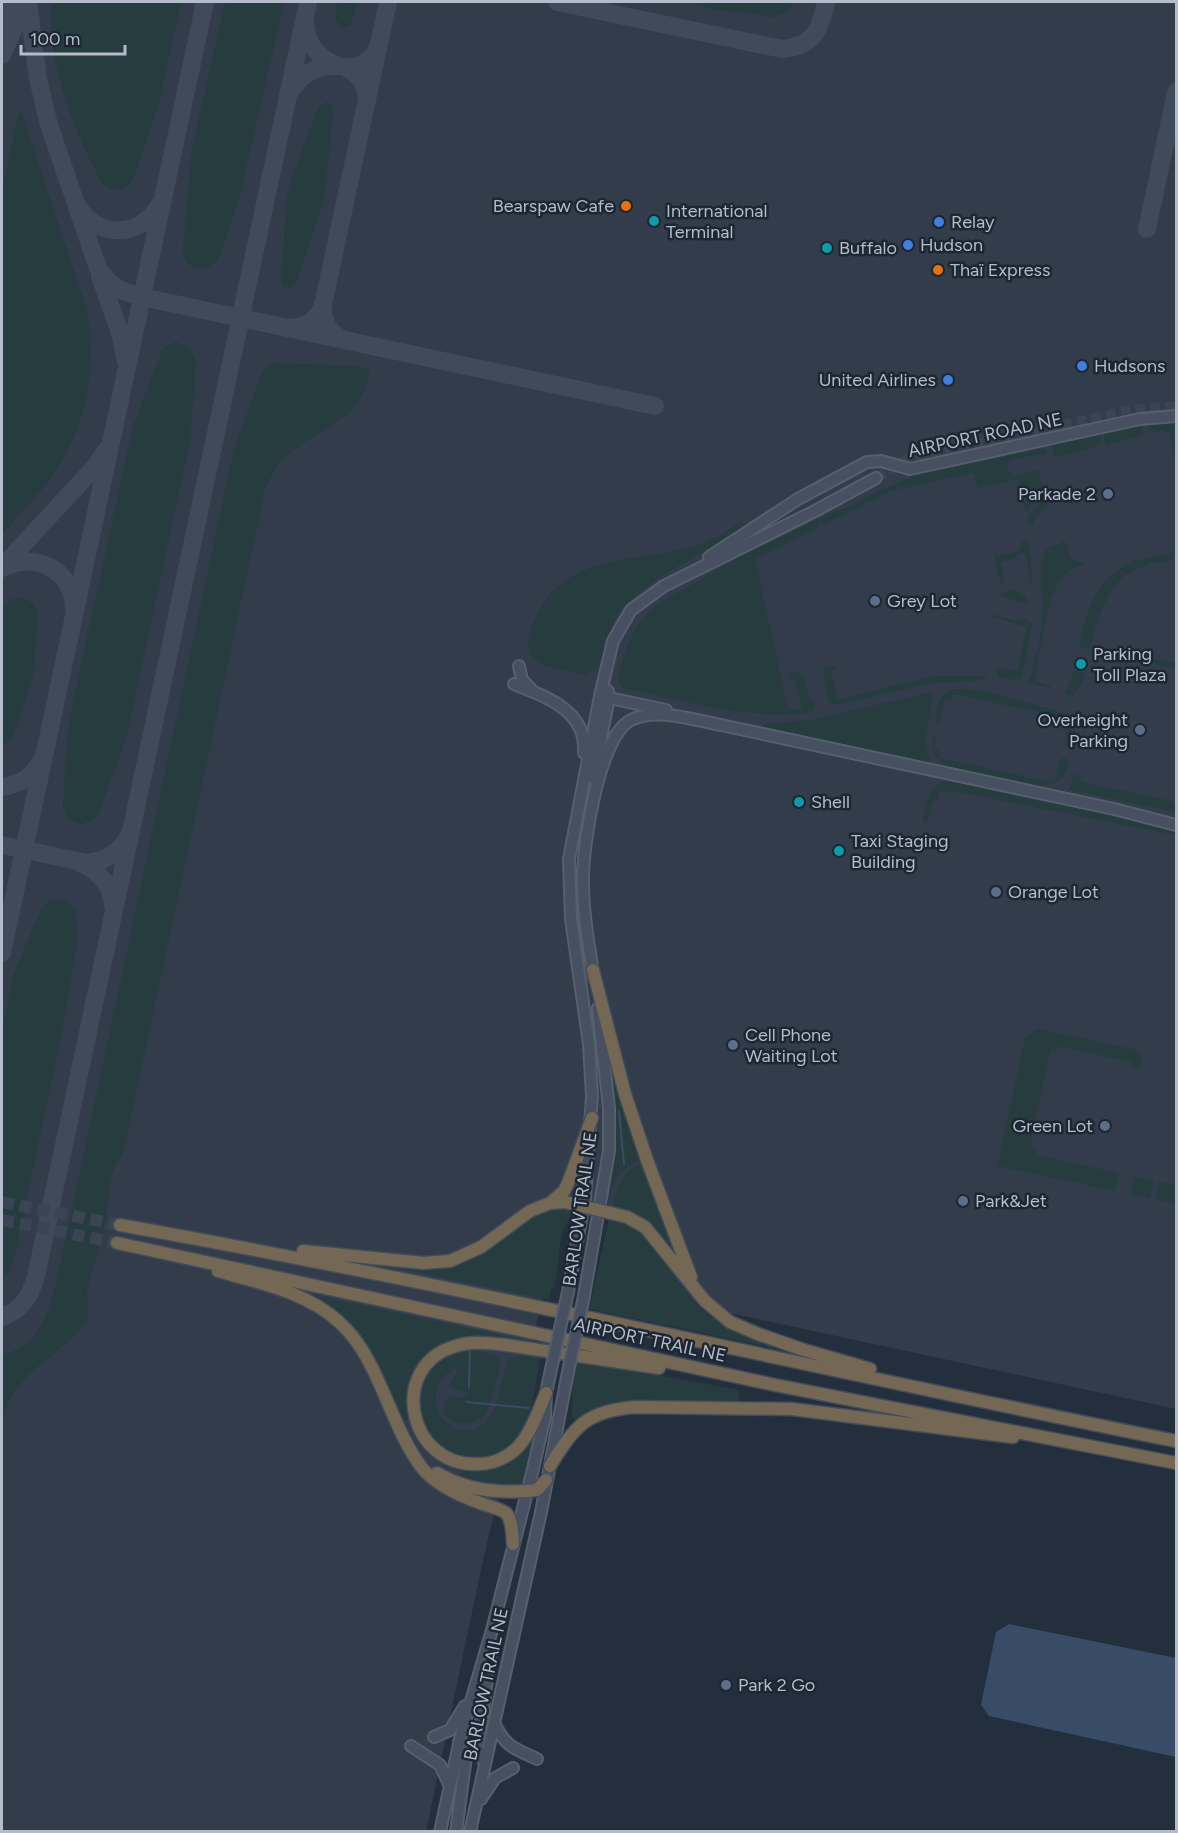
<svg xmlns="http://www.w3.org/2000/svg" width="1178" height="1833" viewBox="0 0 1178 1833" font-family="Figtree,sans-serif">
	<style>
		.airport { fill: #323c4b }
		.green { fill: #263c3f }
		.water { fill: #394c67 }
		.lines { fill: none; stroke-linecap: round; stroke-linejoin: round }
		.stream { stroke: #394c67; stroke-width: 2 }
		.taxiway { stroke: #3f4a5a; stroke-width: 18 }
		.runway { stroke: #3f4a5a; stroke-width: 46 }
		.secondary-tunnel { stroke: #3a4453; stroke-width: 10; stroke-dasharray: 10 5; stroke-linecap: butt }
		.highway-tunnel { stroke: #3a4453; stroke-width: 12; stroke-dasharray: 12 6; stroke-linecap: butt }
		.secondary-casing { stroke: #565f6c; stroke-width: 14 }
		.highway-casing { stroke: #434c59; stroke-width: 15 }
		.secondary { stroke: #465061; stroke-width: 10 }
		.highway { stroke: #746855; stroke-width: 12 }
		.secondary-bridge-casing { stroke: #565f6c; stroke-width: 14; stroke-linecap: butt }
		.secondary-bridge { stroke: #465061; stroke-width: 10 }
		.food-dot { fill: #e8710a; stroke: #1d2633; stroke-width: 2 }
		.culture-dot { fill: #0f9aa8; stroke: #1d2633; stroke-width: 2 }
		.shop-dot { fill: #3f7fe0; stroke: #1d2633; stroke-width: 2 }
		.service-dot { fill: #5c6f8a; stroke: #1d2633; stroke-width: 2 }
		.labels { text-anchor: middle; stroke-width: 5; stroke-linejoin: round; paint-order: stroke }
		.poi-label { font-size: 18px; fill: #b4bcc9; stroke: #1d2633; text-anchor: start }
		.street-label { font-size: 18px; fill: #b4bcc9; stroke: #1d2633 }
	</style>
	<rect width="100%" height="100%" fill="#242f3e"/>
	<path class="airport" d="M2,2H1176V1409L702,1307L649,1267L629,1220L563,1206L479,1579L426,1831L2,1832Z"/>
	<path class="green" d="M53,2H181L158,107L133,180C126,191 113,193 103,184C78,142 42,50 53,2Z
		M225,2H284L239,199L221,253L216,262L208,267L197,270L186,262L183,251L192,150Z
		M337,2H358L349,26L341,27L336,20Z
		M691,2H795L786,12L774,17L712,9Z
		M327,102L330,103L333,111L326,183L321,209L296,283L289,289L283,286L281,280L287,198L290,183L318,107Z
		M21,111L88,314C94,369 89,418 59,466C43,491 21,512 2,534V192L19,112Z
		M176,342L189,347L196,359L190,443L179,491L126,739L98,815L94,819L81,824C71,822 65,816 63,806L68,729L76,689L133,427L161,353L165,347Z
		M272,363L353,366L369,369C369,419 311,430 282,460C275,468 270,479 265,489L123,1154L114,1168L110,1180L109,1199L104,1227L87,1291L88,1320C60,1357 16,1370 2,1419V1355C41,1345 48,1314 57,1280L234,449L263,370Z
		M1176,423V455L1174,452L1170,433L1162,431L1149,432L1148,425Z
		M1142,426L1143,435L1106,445L1104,434Z
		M1100,435L1102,443L1099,445L1072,454L1054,456L1052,445Z
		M1045,448L1046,454C1034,456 1017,456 1007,464L1009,473L1013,476L1038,470L1043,492L1026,511L1018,479L978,488L974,473L893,490L823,525L820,518L852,505L886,487L887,488L914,476Z
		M1046,497L1047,507L1036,516L1032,525L1028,524L1027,518Z
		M818,519L821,526L755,559L788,710L802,709L795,679L790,680V674L798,672L804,676L808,696L815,704L813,709L810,712C747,721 685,700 624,688L618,680C624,649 632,626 657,605L736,559Z
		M741,522L743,524L750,523L749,526C709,552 643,578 617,616C605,633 605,655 595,672L592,670L585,675C561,669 520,669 530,633C556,548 635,566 701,544C716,539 728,530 741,522Z
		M1022,541L1029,542L1033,591L1025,553L1017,554V558L1001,562L1004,585H1001L994,556L1019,551Z
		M1065,541C1070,553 1069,563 1085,563C1079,566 1073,568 1068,572C1047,590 1045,626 1040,652H1038L1043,611L1041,566L1046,549Z
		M1176,552V554L1173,555L1172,560L1151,563L1125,575L1119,569L1135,561Z
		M1118,570L1124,576C1104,596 1095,623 1090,650L1079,647C1086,617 1091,590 1118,570Z
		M1016,590L1026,597L1027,604L996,594Z
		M20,598L33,603L38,614L33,676L14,734L9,741L2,745V607L13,599Z
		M992,614L1014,621L1024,619L1032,623L1023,673L1019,680L997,677V668L1018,671L1027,627L992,616Z
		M1036,653H1039L1035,682L1051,686L1049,688L1027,682L1031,675Z
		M1134,656L1176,663V671L1174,670V668L1131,659Z
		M834,665L837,669L831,671L838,700L891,686L937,676H988L983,680L932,683L835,705L829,702L823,671L826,666Z
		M1074,671L1085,673L1081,685L1072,696L1065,693Z
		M953,689L980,690L1061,712C1075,719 1076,729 1073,743L1069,746L1065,745L1067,729L1062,722L1063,717L953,694L951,700L945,699L940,723H936C935,710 938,693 953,689Z
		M932,692C933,715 918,737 930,760L927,762L763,728V724L812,720Z
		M934,734L937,735L934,749L940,750L939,758L1055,783L1061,758H1067C1073,775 1055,786 1041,786L949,767C934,761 929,748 934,734Z
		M1074,775L1081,776L1080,782L1176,802V812L1069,790Z
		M944,781L967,784L1166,827L1176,830V835L950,790L949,792H940L937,802L932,801L927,823L923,822C926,807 927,787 944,781Z
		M54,899L67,901L76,911L77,945L64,1021L16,1250L9,1270L2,1282V1030L13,976L38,915L47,902Z
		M1038,1029L1136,1050L1141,1054L1140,1069L1132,1067V1062L1058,1046L1057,1051L1050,1050L1030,1146L1036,1148L1034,1155L1119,1173L1115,1191L999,1166L998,1164L1025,1038Z
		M607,1048L641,1160C629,1165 617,1173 612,1186C610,1193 610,1199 607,1205L605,1204C612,1152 614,1100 607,1048Z
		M641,1164L644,1165L673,1249L669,1250L643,1218L613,1205C617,1188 622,1170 641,1164Z
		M1135,1177L1154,1181L1150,1198L1131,1194Z
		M1160,1182L1176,1186V1204L1156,1199Z
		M561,1207L572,1209C571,1218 566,1224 563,1231C558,1245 559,1272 554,1289H551L549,1300L403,1269V1266H446L535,1213Z
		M612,1218C657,1229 671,1282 704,1311C724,1328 750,1335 774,1344L773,1348L589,1309L609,1219Z
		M308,1294L529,1341L528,1344C507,1340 485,1334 464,1338C424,1344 401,1380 408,1419L400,1422C386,1387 375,1344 344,1319C333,1311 319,1304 308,1297Z
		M472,1349L495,1356L498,1358L500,1365C497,1377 492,1406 484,1415C470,1431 432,1422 447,1399L451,1396L463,1398L467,1395V1393L450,1387L449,1384L457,1372L455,1368C407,1396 460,1459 490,1417C500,1403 501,1376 509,1360L527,1353L541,1355C536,1379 534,1408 522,1430C505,1461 470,1466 443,1448C439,1446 435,1443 432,1440C400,1401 426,1356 472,1349Z
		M578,1360L739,1390L738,1404C695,1403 609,1392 576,1420L572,1417L573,1381Z
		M530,1437L533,1439L523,1486H492L459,1480L462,1470L477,1471L509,1465L513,1457Z"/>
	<path class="water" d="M1009,1624L1176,1658V1757L989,1716L981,1705L996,1632Z"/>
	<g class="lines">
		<path class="stream" d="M619,1111L624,1164
			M469,1388L470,1350
			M467,1402L529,1408"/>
		<path class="taxiway" d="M28,2L38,79L49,125L98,268C109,286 122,292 142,297L655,406
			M557,2L782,49C814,46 820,30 826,2
			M2,55L26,2
			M290,92C301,73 318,65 339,66C319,59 306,44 305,22
			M367,99C366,83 358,73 344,67C359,69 370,62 378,48
			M78,207C99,239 141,238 160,204
			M1147,229L1176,92
			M100,276L121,336L125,358
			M323,305L388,2
			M290,328C307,327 317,320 323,305C322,320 328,332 342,339
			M2,567L94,468L106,450
			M3,568C36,551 72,570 74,607
			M2,787C19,785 34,776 42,759
			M2,845L87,863C106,861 119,853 128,837
			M79,862C98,871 111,883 113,905
			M2,953L205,2
			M2,1317C22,1310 30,1297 36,1276L308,2"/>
		<path class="runway" d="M2,12L4,2"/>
		<path class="secondary-tunnel" d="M876,478L905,460L918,456L1132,410L1176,406"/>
		<path class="highway-tunnel" d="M2,1202L120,1225
			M2,1220L117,1243"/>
		<defs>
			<path id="secondary" d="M709,557L798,499L867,462L881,461L910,469L1140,419L1176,416
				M519,666L522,680L531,689
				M514,684C546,697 587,710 584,753
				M600,696L666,710
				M594,779L596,762L609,698L608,691
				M594,978C589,947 583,914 583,882C582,849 599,735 631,720C657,707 693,720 721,725L1114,809L1176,825
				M568,1292L585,1198L592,1096L589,1044L571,919L569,859L600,696L613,641L631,610L664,586L815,511L876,478
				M584,1296L609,1151V1108L598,1008
				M494,1723C506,1747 513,1748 537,1759
				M434,1737L450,1730L465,1706
				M411,1746L440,1765L449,1784
				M485,1762L479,1755L478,1746L491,1649
				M481,1799L495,1778L513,1768
				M440,1832L461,1735L492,1630L533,1469L545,1417L546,1393L550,1374
				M456,1832L466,1757L462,1746L459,1742
				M470,1832L541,1512L567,1377"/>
			<path id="highway" d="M593,970L625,1094L647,1160L691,1277
				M550,1203L564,1191L568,1183L592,1118
				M120,1225C474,1288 824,1371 1176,1441
				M117,1243L775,1385L1176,1463
				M303,1251L423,1263L450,1261L481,1247L530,1211L550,1203L565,1202L627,1217L645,1227L705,1301L730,1322L758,1334L804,1350L870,1369
				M218,1271C259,1283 307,1292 339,1322C380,1358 388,1423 422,1468C436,1485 460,1496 480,1503C487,1506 500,1508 506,1513C513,1521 512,1534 513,1544
				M546,1393C539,1409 533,1428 522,1442C513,1455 495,1464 479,1464C407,1468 387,1365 456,1346C472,1341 489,1343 506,1345L659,1368
				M550,1466C575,1426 586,1411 635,1407L792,1409L1013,1437
				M437,1473C467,1491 503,1494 537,1490L546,1480"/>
		</defs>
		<use href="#secondary" class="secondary-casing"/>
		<use href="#highway" class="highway-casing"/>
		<use href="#secondary" class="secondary"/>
		<use href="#highway" class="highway"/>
		<defs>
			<path id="secondary-bridge" d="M550,1374L568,1292
				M567,1377L584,1296"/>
		</defs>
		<use href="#secondary-bridge" class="secondary-bridge-casing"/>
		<use href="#secondary-bridge" class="secondary-bridge"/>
	</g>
	<g class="food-dot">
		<circle cx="626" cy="206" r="6"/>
		<circle cx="938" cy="270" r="6"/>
	</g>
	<g class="culture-dot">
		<circle cx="654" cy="221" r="6"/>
		<circle cx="827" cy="248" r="6"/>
		<circle cx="1081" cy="664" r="6"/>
		<circle cx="799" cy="802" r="6"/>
		<circle cx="839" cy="851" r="6"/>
	</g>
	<g class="shop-dot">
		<circle cx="939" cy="222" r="6"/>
		<circle cx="908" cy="245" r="6"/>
		<circle cx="1082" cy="366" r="6"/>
		<circle cx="948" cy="380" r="6"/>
	</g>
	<g class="service-dot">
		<circle cx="1108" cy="494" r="6"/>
		<circle cx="875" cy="601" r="6"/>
		<circle cx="1140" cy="730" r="6"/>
		<circle cx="996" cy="892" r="6"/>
		<circle cx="733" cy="1045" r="6"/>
		<circle cx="1105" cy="1126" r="6"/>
		<circle cx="963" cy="1201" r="6"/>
		<circle cx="726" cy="1685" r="6"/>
	</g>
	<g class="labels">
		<g class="poi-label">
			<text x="614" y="212" text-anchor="end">Bearspaw Cafe</text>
			<text x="666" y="217">International<tspan x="666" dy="21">Terminal</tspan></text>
			<text x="951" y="228">Relay</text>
			<text x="920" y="251">Hudson</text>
			<text x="839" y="254">Buffalo</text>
			<text x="950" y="276">Thaï Express</text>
			<text x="1094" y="372">Hudsons</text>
			<text x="936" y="386" text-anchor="end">United Airlines</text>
			<text x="1096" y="500" text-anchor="end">Parkade 2</text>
			<text x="887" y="607">Grey Lot</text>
			<text x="1093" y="660">Parking<tspan x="1093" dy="21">Toll Plaza</tspan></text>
			<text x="1128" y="726" text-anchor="end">Overheight<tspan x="1128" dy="21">Parking</tspan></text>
			<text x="811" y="808">Shell</text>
			<text x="851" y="847">Taxi Staging<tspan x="851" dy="21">Building</tspan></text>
			<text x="1008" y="898">Orange Lot</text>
			<text x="745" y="1041">Cell Phone<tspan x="745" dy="21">Waiting Lot</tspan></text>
			<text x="1093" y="1132" text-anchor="end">Green Lot</text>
			<text x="975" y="1207">Park&amp;Jet</text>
			<text x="738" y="1691">Park 2 Go</text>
		</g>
		<g class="street-label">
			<text transform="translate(985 435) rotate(-12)" y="6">AIRPORT ROAD NE</text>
			<text transform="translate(580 1209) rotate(-82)" y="6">BARLOW TRAIL NE</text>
			<text transform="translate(650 1340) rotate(12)" y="6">AIRPORT TRAIL NE</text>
			<text transform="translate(486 1684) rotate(-78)" y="6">BARLOW TRAIL NE</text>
		</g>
	</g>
	<rect width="1178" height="1833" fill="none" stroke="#b4bcc9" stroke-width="6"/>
	<path d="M21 45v9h104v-9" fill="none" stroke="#b4bcc9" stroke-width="3"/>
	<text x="30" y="45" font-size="18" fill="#b4bcc9" stroke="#1d2633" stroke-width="4.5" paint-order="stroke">100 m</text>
</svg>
